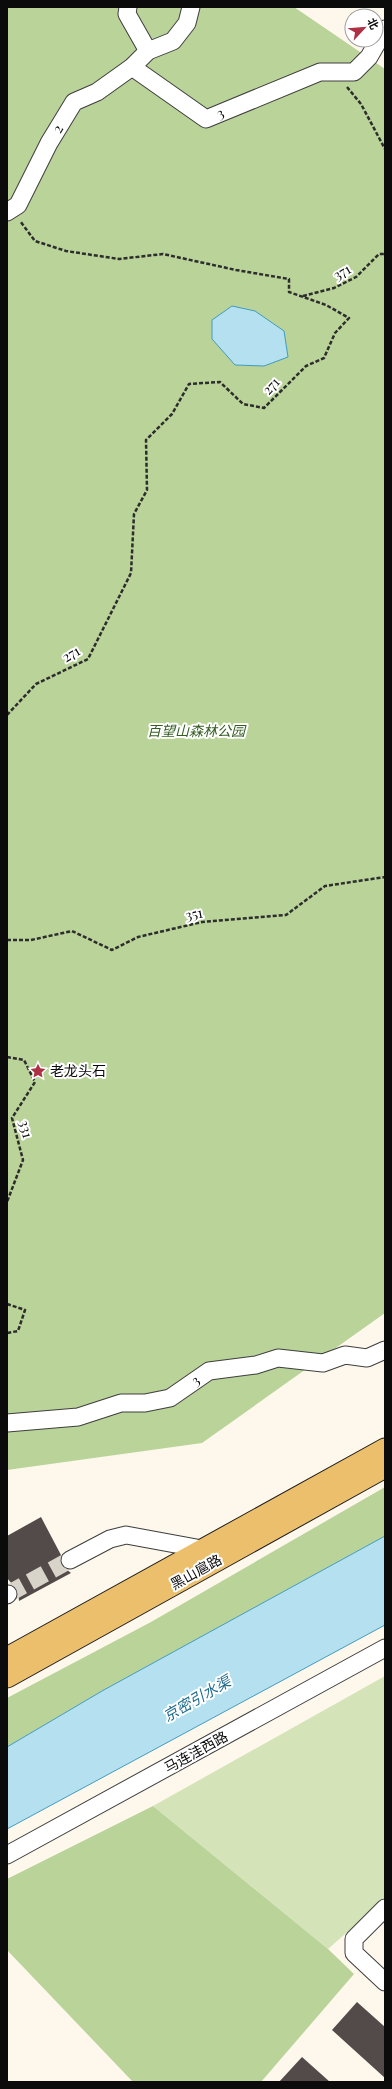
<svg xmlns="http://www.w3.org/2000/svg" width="392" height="2089" viewBox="0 0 392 2089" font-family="'Playfair Display','Noto Sans SC',serif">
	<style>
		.green { fill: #d4e4b8 }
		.forest { fill: #b9d399 }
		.water { fill: #b4e0f0; stroke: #429bc0 }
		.building { fill: #534b49 }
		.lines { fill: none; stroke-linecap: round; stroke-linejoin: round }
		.minor-tunnel { stroke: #d9d4c9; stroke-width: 17; stroke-dasharray: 17 8; stroke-linecap: butt }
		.minor-casing { stroke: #3e3e3e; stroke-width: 19 }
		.major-casing { stroke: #1c1c1c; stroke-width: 23 }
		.path { stroke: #2d2d2d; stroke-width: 2.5; stroke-dasharray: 4 2; stroke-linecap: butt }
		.minor { stroke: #fff; stroke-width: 17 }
		.major { stroke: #ecbf6c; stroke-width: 21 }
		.labels { text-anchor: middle; stroke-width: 4; stroke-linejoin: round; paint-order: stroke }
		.street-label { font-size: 14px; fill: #0b0b0b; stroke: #fff }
		.park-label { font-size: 14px; font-style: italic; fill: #345c22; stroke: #fff }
		.poi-label { font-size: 14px; fill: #0b0b0b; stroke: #fff; text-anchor: start }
		.water-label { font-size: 15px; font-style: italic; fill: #206c91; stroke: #fff }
	</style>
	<rect width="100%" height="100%" fill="#fdf8eb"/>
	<path class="green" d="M385,1676V1899L328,1949L153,1806Z"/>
	<path class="forest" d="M7,7H294L385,69V1313L202,1443L7,1470Z
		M385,1487V1536L102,1691L7,1747V1698L151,1622Z
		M153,1806L328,1949L354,1974L261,2082H133L7,1950V1879Z"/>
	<path class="water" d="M232,306L255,311L284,331L288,357L264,366L235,365L212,339V320Z
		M385,1536V1625L7,1829V1747L102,1691Z"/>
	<path class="building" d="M41,1517L61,1555V1565L71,1573L19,1601L18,1591L7,1578V1536Z
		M357,2002L385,2027V2078L332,2030Z
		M302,2057L330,2082H279Z"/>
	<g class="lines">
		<path class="minor-tunnel" d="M8,1594L70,1560"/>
		<defs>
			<g id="minor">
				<path d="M128,7L127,14L148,51"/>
				<path id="s1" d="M132,67L206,119L320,72H354L369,57L385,29"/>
				<path id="s2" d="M7,212L18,205L49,143L74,102L97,92L132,67L148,51L173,41L187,23L191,7"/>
				<path id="s3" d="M7,1423L78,1417L121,1403H145L170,1398L209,1371L256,1365L278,1358L323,1363L345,1355L367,1358L385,1350"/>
				<path d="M70,1560L110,1539L126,1535L202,1549"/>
				<path d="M7,1595L8,1594"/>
				<path d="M7,1855L385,1648"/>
				<path d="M385,1908L354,1939V1953L385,1982"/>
			</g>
			<path id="major" d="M7,1658L385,1449
				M7,1677L385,1467"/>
		</defs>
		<use href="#minor" class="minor-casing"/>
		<use href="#major" class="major-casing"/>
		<path class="path" d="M347,87L361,104L385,149
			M303,296L334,288L356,277L379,254H385
			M7,715L36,684L88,659L131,573L134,514L147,490L146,440L172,414L189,384L220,382L243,404L264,408L306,366L324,358L335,333L349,318L326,305L289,292V279L236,270L163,254L119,259L66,251L35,241L20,221
			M7,940H31L72,931L112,950L138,937L202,922L286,915L325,886L385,877
			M7,1057L24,1060L35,1082L12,1118L23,1160L7,1202
			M7,1304L25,1310L18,1331L7,1333"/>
		<use href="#minor" class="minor"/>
		<use href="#major" class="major"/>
	</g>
	<defs>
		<symbol id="sight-bare" viewBox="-9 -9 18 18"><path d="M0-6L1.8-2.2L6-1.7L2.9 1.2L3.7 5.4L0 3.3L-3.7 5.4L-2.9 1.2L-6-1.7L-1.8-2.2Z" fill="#ae3044" stroke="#fff" stroke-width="2.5" paint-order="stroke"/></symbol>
	</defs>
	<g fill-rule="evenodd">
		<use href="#sight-bare" x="27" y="1060" width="22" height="22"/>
	</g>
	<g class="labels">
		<g class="street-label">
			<text dy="5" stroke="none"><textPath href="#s1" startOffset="106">3</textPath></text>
			<text dy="5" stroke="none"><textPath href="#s2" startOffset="99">2</textPath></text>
			<text transform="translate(342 272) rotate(-30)" y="5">371</text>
			<text transform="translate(271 386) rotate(-47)" y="5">271</text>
			<text transform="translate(71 654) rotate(-31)" y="5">271</text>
			<text transform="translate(194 914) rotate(-11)" y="5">351</text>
			<text transform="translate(26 1129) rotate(77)" y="5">331</text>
			<text dy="5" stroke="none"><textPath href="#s3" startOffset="197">3</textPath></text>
			<text transform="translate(196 1572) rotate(-29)" y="5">黑山扈路</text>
			<text transform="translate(196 1752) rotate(-29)" y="5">马连洼西路</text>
		</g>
		<g class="park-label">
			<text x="196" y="736">百望山森林公园</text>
		</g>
		<g class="poi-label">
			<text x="50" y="1076">老龙头石</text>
		</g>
		<g class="water-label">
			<text transform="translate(197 1699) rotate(-30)" y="5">京密引水渠</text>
		</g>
	</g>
	<rect width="392" height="2089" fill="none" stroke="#0b0b0b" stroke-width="16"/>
	<g transform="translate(364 28) rotate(64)"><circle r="19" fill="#ffffff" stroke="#9d9d9d"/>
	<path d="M0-3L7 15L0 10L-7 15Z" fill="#ae3044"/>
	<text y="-6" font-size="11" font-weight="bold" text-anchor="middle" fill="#0b0b0b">北</text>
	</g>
</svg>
